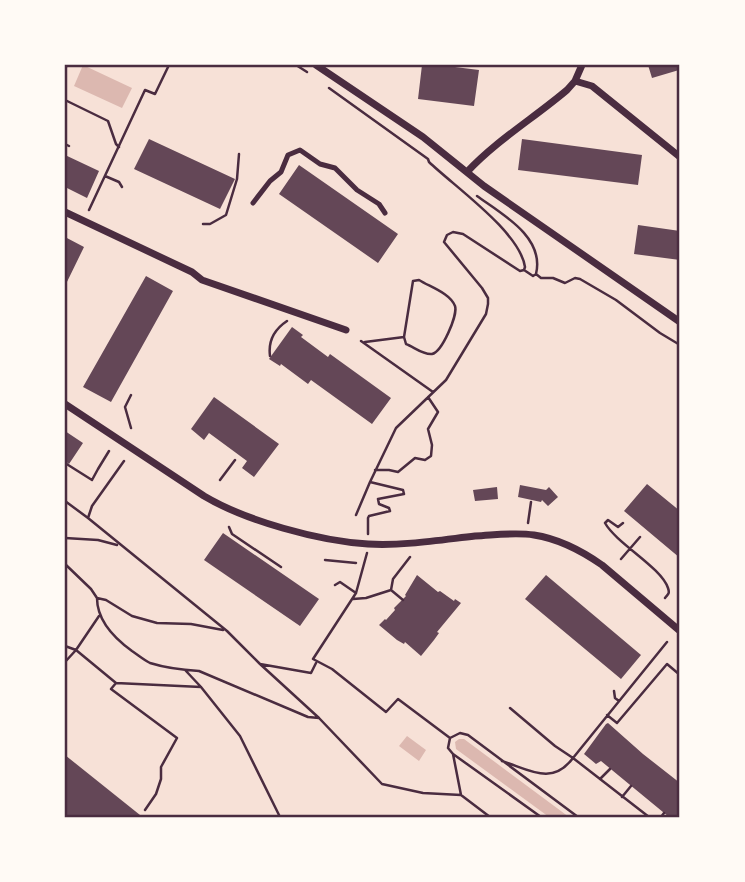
<svg xmlns="http://www.w3.org/2000/svg" width="745" height="882" viewBox="0 0 745 882" font-family="'PT Sans Narrow',sans-serif">
	<style>
		.water { fill: #dcb8b0 }
		.building { fill: #644757 }
		.lines { fill: none; stroke-linecap: round; stroke-linejoin: round }
		.path { stroke: #4a2c40; stroke-width: 2.5 }
		.pedestrian { stroke: #4a2c40; stroke-width: 5 }
		.minor { stroke: #4a2c40; stroke-width: 7 }
		.neatline { fill: none; stroke: #4a2c40; stroke-width: 2.5 }
	</style>
	<rect width="100%" height="100%" fill="#f7e1d7"/>
	<path class="water" d="M83,65L132,88L122,108L74,86Z
		M407,736L426,750L419,761L399,746Z
		M459,739H464L569,817H549L456,749L455,742Z"/>
	<path class="building" d="M422,65H439L479,70L474,106L418,99Z
		M648,65H677L679,70L652,78Z
		M149,139L235,179L220,209L134,169Z
		M522,139L642,155L638,185L518,170Z
		M65,155L99,171L87,198L65,187Z
		M299,165L398,234L378,263L279,194Z
		M638,225L680,231V260L634,254Z
		M65,237L84,247L65,286Z
		M146,276L173,291L111,402L83,387Z
		M292,327L303,335L301,337L328,357L330,354L391,398L372,424L311,380L308,384L281,364L280,366L269,359Z
		M214,397L279,444L254,477L242,468L247,461L209,433L204,440L191,429Z
		M65,431L83,443L69,464L65,461Z
		M647,484L680,511V558L624,511Z
		M520,485L546,490L549,487L558,497L548,506L542,500L541,502L518,497Z
		M497,487L498,499L475,501L473,490Z
		M223,533L319,599L300,626L204,560Z
		M417,575L438,592L440,591L454,601L455,599L461,603L437,632L439,633L434,640L421,656L405,642L404,644L397,640L379,625L385,619L386,620L395,610L394,608L406,596L405,595Z
		M546,575L641,655L621,679L525,599Z
		M608,723L643,754L680,783V817H669L601,761L596,764L584,754L606,724Z
		M65,755L140,815L138,817H65Z"/>
	<g class="lines">
		<path class="path" d="M296,65L307,72
			M65,69L67,65
			M329,88L428,159L429,162C455,187 520,232 525,267L524,270
			M65,100L108,121L116,144L119,147
			M65,144L69,146
			M105,176L119,182L122,187
			M89,210L145,90L155,94L169,65
			M203,224H210L226,215L237,179L239,154
			M536,274L541,278H553L565,283L575,278L580,279L616,300L660,333L680,345
			M419,280C430,287 450,293 455,306C458,315 442,352 432,354C423,355 414,347 406,344L404,337L413,281Z
			M361,341L433,392
			M365,342L404,337
			M270,356C268,341 275,329 287,321
			M131,395L125,407L131,428
			M124,461L92,506L88,518L227,631L260,664L319,718L382,784L423,793L461,795L490,817
			M65,463L92,480L98,469
			M98,469L109,451
			M375,470H389L398,472L415,458L425,460L431,456L432,445L428,429L438,412L428,397
			M220,480L235,460
			M65,501L88,518
			M356,515L370,482
			M528,523L531,502
			M623,523L618,527L608,520L605,523C617,544 661,567 668,588C670,594 668,594 665,598
			M229,527L232,534L281,567
			M368,534V518L369,516L390,511L389,508L379,504L378,499L404,494L403,490L370,482L396,428L446,380L486,314L488,304V298L482,288L444,242L447,235L453,232L463,234L520,271L524,270L533,276L536,274C545,237 502,214 477,196
			M65,538L98,540L117,545
			M367,553L356,593L313,659L332,669L386,712L398,699L450,738
			M621,559L640,537
			M325,560L356,563
			M65,564L91,589L97,598
			M335,585L340,582L356,593
			M391,590L393,579L410,557
			M353,599L366,598L391,590L403,600
			M99,616L76,650L116,683L201,687
			M223,630L191,624L157,623L132,616L106,600L97,598C97,621 114,638 132,651C138,655 144,660 150,663C166,668 183,670 199,671L308,717L319,718
			M65,646L76,650L65,662
			M260,664L311,673L316,663
			M186,671L201,687L240,736L280,817
			M116,683L111,689L177,738L161,767V779L156,794L145,810
			M614,691L615,698L619,701
			M607,715L617,723L667,664L680,675
			M450,738L460,733L468,735L578,817
			M450,738L448,748L453,754L541,817
			M453,754L461,795
			M502,761C530,770 552,786 573,758L555,746L510,708
			M600,779L610,769
			M622,797L631,786
			M649,817L573,758L667,642
			M661,817L664,813"/>
		<path class="pedestrian" d="M253,203L270,181L281,172L288,155L300,150L320,164L335,168L357,190L379,204L385,213"/>
		<path class="minor" d="M316,65L423,137L484,186L680,322
			M575,81L592,86L680,157
			M467,172C497,140 534,118 567,90L575,81L582,65
			M65,212L192,272L202,280L346,330
			M65,404L204,496C246,521 319,541 368,544C403,546 440,540 475,536C495,535 515,532 534,535C560,539 582,551 602,565L680,631"/>
	</g>
	<rect width="745" height="882" fill="none" stroke="#fffaf5" stroke-width="133"/>
	<rect x="66" y="66" width="612" height="750" class="neatline"/>
</svg>
